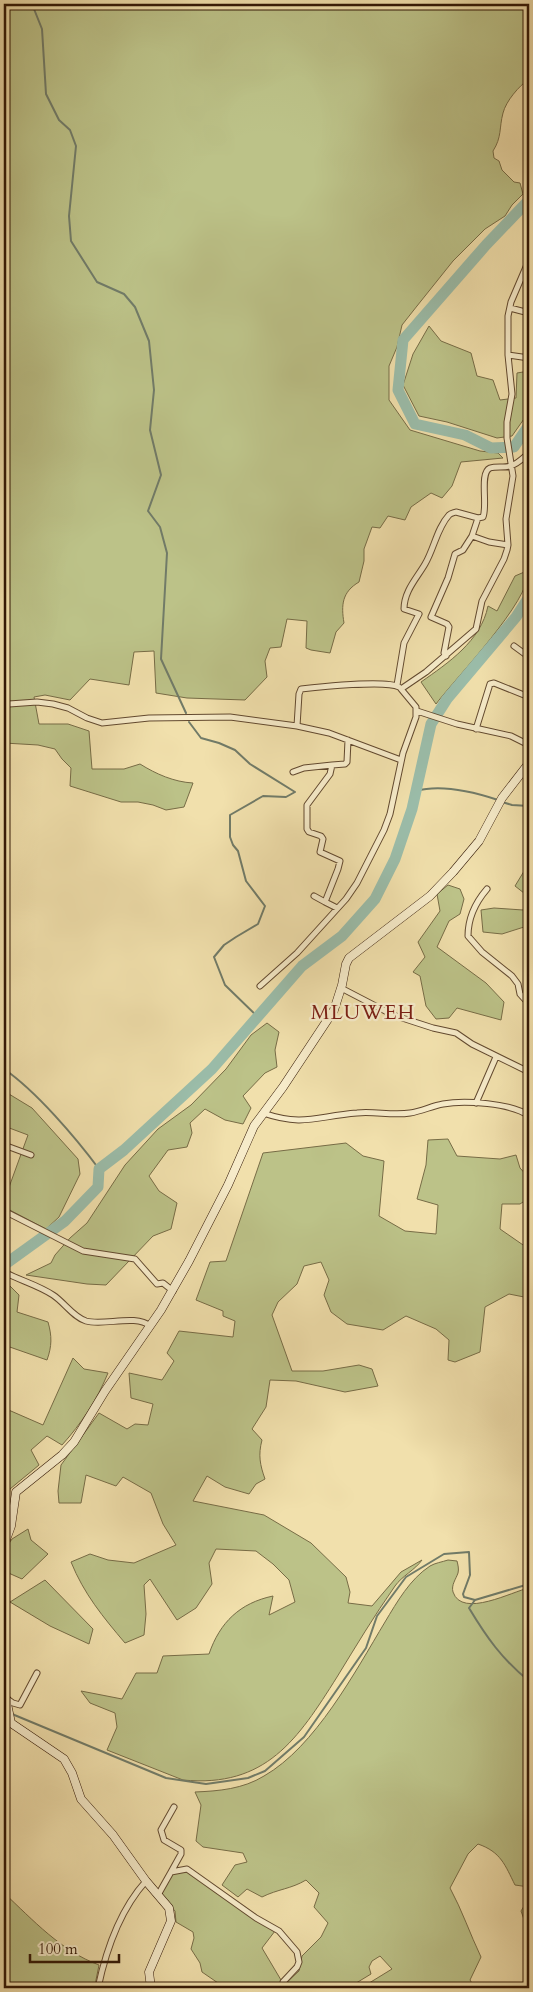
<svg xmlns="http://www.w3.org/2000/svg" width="533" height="1992" viewBox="0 0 533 1992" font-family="Cardo,serif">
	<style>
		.green { fill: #bcc288; stroke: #776c46 }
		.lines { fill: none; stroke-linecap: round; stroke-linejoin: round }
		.stream { stroke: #717b68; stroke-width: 2 }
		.river { stroke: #9bbdaa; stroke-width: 11 }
		.street-casing { stroke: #62492f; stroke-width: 7 }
		.secondary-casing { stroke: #321705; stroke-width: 9 }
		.street { stroke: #f6ebc9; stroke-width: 5 }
		.secondary { stroke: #f6ebc9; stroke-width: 8 }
		.labels { text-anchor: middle; stroke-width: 4.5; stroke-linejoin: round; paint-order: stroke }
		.quarter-label { font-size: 20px; letter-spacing: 1px; fill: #7a1f14; stroke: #f6ebc9 }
	</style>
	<rect width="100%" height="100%" fill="#f1e0ac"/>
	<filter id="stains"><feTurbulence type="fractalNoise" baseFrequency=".004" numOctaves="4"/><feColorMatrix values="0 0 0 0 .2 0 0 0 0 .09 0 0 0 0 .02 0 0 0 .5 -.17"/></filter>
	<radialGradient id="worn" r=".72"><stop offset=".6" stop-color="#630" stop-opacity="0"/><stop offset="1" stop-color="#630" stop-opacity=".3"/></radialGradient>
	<path class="green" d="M4,4H529V79C519,86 506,101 503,113C499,128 502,137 493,151L494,158L499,161L502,170L514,182L520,183L523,194L512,205L505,216L485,229L453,261L417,306L402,325L397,347L389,366V400L410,430L480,451L498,453L503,458L461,462L452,486L442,498L431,493L411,507L405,520L388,516L380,528L372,527L364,549V561L359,582C342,592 341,605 344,623L336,632L330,653L311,650L306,648L307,621L287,619L281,647L270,648L265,661L267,677L245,700L187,698L156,693L154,651L134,652L129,685L90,679L70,700L45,695L34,697L39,724H68L89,731L92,769H124L140,764C156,774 174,782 193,783L184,807L166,810L153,805L138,802H121L70,786L71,768L62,759L55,749L38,745L4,743Z
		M429,326L441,341L471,353L477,376L493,380L500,400L516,398L517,373L529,371V406L526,416L512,436L497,438L447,422L419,416L403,385L413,354Z
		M529,570C529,603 458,675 436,704L421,682C448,663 481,641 488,606L497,611L515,576Z
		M529,863V897L515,886Z
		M448,885L460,889L464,899L460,914L449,921L437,947L486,983L504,1002L501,1020L457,1008L449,1018L436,1019L426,1006L420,976L413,972L425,957L418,942L440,911L437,894Z
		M529,898V930L524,927L502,934L483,932L481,910L494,908L523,910Z
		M267,1023L279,1032L275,1050L277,1067L265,1073L243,1096L251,1108L243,1124L225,1120L205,1109L190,1123L192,1133L187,1147L168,1150L149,1176L159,1191L177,1203L171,1229L153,1236L106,1285L87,1284L26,1275L51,1263L55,1255L70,1238L87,1223L125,1165L158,1129L191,1105L226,1069L251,1035Z
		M4,1091L32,1108L78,1159L80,1174L59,1217L46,1229L4,1207V1201L28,1135L4,1126Z
		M448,1139L457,1156L500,1159L516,1155L520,1168L529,1178V1198L520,1204H502L500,1229L526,1247H529V1298L509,1294L485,1307L480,1352L455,1362L448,1360L449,1340L436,1329L406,1316L383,1330L347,1324L331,1312L324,1295L329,1280L321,1262L304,1266L297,1284L278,1302L272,1315L292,1371H323L359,1365L372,1369L378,1386L345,1392L296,1381L270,1380L266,1407L252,1429L262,1440C258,1455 260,1465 265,1479L256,1484L249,1494L225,1487L207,1476L193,1501L264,1515L311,1543L346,1577L350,1592L348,1603L372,1606L401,1572L422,1560C415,1570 402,1576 395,1586C374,1616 356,1646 337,1677C298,1739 266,1788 183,1780L107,1750L117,1727L115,1713L90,1703L81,1691L122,1699L136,1673H157L163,1656L209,1654C220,1622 240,1603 273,1596L269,1615L295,1602L289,1580L273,1564L256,1551L216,1549L209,1563L212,1584L196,1608L177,1620L150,1579L144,1585L146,1614L144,1635L125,1643C103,1617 84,1594 71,1562L90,1554L108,1560L134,1563L176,1545L163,1524L151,1493L123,1477L116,1486L86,1475L81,1503H59L58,1491L61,1465L99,1413L127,1429L135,1424L148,1425L153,1404L131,1398L129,1373L162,1380L174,1361L167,1353L179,1331L233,1337L235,1321L223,1316V1311L196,1300L210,1262L226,1261L263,1153L346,1143L363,1156L384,1161L379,1216L405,1231L436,1234L438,1205L417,1199L426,1165L428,1140Z
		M9,1285L19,1295L17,1312L48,1322C52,1336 52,1346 47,1360L4,1345V1295Z
		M73,1358L84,1369L108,1373C97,1400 81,1424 62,1445L47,1436L31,1450L39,1465L10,1489L6,1516H4V1408L43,1425Z
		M28,1529L31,1540L48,1554L22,1579L4,1571V1551L12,1539Z
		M448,1560L457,1561C458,1565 459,1569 458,1573C456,1579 451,1585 453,1592C462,1619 513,1591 529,1588V1887L515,1885C505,1865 501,1852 478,1844L468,1854L450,1888C462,1910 470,1934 481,1957L470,1980L475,1988H361L392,1969L380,1956L372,1961L369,1967L371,1974L348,1988H286V1983L299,1971L302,1956L321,1937L328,1923L314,1907L319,1893L306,1880C291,1889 278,1889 262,1897L247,1889L238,1897L222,1885L235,1865L247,1862L243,1853L203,1847L196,1841L201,1805L195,1792C219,1791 243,1789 264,1776C315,1747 355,1672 385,1622C397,1602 410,1579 430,1566C435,1563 442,1562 448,1560Z
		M45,1580L93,1629L89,1644L50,1626L10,1602Z
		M188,1872L275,1931L262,1948L281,1980V1988H231L218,1983L202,1972L200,1963L191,1949L194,1938L193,1932L176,1922L175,1911L161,1895L173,1873Z
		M4,1893C33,1920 61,1951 99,1965L95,1985L104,1988H4Z
		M529,1898V1928H527L521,1911Z"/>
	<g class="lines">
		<path class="stream" d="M32,4L42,29L46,94L59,120L70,130L76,146L69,216L71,241L97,282L124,294L135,307L149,341L154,390L150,430L161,475L148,511L160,527L167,553L161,659L186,713
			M189,722L201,738L219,743L235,750L250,764L295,792L286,797L263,796L230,815V837L233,845L238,851L246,881L265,906L258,924L236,937L224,945L214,957L225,985L258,1017
			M416,791C441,784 474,792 498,800
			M502,802L512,805L529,806
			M4,1069C36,1091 76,1138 99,1169
			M475,1600L469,1608C487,1638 502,1659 529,1681
			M12,1714L166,1778L206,1784L248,1778L265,1771L304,1737L366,1648L377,1616L406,1577L444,1554L469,1552L470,1575L463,1594L464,1597L475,1600L529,1584"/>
		<path class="river" d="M529,200L486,245L403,340L398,390L415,424L465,435L491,448L514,447L529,425
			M4,1265L65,1221L98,1187L99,1169L124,1150L212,1069L302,966L342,936L375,899L395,859L412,809L431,724L447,699L516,617L529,597"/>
		<defs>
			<path id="street" d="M510,308L529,313
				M508,355L529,358
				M478,518L472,536L489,542L508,545
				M514,646L529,657
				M446,656L444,653L449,627L447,624L431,617L448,578L455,554L463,550L472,536
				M397,685L404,643L419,614L404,609C404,591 417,578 425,564C434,549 437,528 449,515C451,513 453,513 456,512L478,518L483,517C488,505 479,473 490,468C496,466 504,468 510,466C517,465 524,457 529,453
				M4,702L9,704L37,702L53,704L68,708L87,718L102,723L149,718L230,717L297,726L329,733L401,760
				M417,711L457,724L511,736L529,745
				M297,726L299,694L301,689C319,687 386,680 399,687
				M476,729L490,684L494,683L529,697
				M293,772L304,768L332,765
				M487,889C475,903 468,917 468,936L482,952L512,976L518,984L520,994L529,1004
				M314,896L325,902
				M337,908L325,902L338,869L340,861L320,852L323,839L321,836L309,832L307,829V805L330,774L332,765L345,764L347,762L348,740
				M260,986L297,953L346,899L357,883L384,830L390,814L403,753L416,717V707L401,689L426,672L476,629L482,601L504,559L507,550L508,545L506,519L513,476L507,438V422L512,394L508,355V316L511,302L529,260
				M341,988L393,1015L433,1028L456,1033L472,1044L529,1072
				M476,1103L496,1057
				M263,1113C304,1127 317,1116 357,1113C374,1111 393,1116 410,1113C422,1111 432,1106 443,1104C464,1100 512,1103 529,1116
				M4,1145L31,1155
				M4,1211L83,1251L135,1259L157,1284L163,1283L173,1291
				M4,1272C19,1280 38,1285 53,1295C64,1302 73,1317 86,1321C104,1326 136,1314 150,1326
				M6,1698L13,1703L20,1705L37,1673
				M171,1872L181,1854V1850L164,1840L161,1830L174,1807
				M158,1895L171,1872L187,1869L256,1918L279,1931L297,1952L299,1962L297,1967L283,1982V1988
				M98,1988C106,1950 119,1911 146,1881"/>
			<path id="secondary" d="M4,1545L11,1526L16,1492L62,1455L74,1442L105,1391L161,1310L189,1261L228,1185L254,1126L283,1087L334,1010L342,985L346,964L349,958L430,896L453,872L479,841L502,798L529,763
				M4,1689L11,1723L64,1759L72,1773L81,1799L113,1835L146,1881L169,1908L171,1921L149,1972L151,1988"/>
		</defs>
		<use href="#street" class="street-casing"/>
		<use href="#secondary" class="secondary-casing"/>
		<use href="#street" class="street"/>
		<use href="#secondary" class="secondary"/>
	</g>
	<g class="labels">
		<g class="quarter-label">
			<text x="363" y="1019">MLUWEH</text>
		</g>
	</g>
	<rect width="533" height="1992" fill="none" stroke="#f1e0ac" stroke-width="20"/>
	<rect x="5" y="5" width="523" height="1982" fill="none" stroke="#321705" stroke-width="2.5"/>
	<rect x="10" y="10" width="513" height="1972" fill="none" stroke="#321705"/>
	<path d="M30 1954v8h89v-8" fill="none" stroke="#321705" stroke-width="2.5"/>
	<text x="38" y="1954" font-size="15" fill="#321705" stroke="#f6ebc9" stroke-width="4" paint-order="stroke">100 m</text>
	<rect width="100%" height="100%" filter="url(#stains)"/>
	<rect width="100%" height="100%" fill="url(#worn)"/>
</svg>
